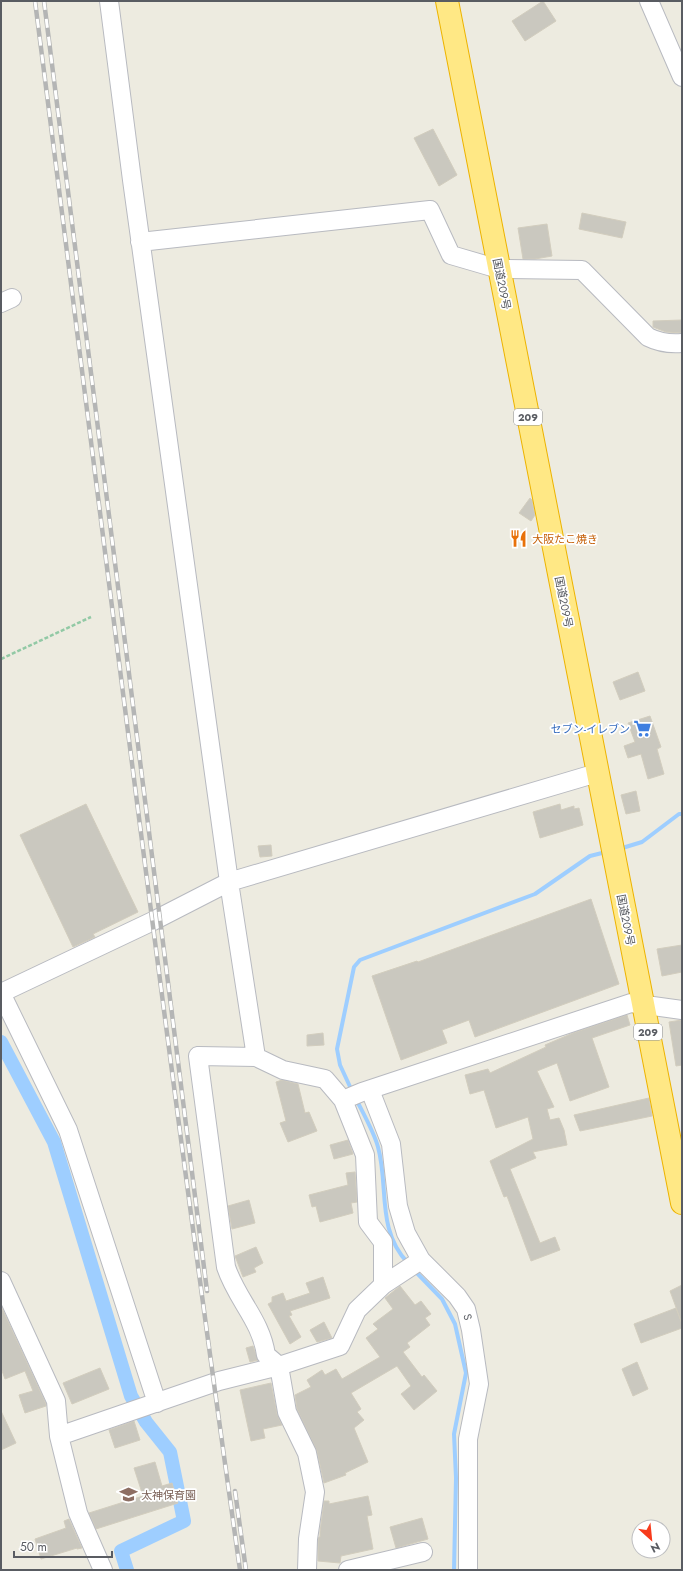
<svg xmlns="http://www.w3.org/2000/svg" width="683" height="1571" viewBox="0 0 683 1571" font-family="Jost,'Noto Sans JP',sans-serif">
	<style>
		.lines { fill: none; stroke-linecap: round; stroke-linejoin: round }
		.stream { stroke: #9eceff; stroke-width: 4 }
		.canal { stroke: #9eceff; stroke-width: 14 }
		.building { fill: #cac8bf; stroke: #d2cdbe }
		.minor-casing { stroke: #b8bac0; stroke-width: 20 }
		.highway-casing { stroke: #edb300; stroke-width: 24 }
		.path { stroke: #92c9a5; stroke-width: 2.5; stroke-dasharray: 4 2; stroke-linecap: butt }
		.minor { stroke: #fff; stroke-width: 18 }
		.highway { stroke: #ffe885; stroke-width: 22 }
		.rail-casing { stroke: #b4b5b5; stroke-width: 4.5 }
		.rail { stroke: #fff; stroke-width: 3; stroke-dasharray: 9; stroke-linecap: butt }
		.labels { text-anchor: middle; stroke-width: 3.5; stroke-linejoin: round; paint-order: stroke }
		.shield { fill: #fff; stroke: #8b8d91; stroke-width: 1 }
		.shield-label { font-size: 10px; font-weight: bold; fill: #595c62 }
		.street-label { font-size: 11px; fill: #595c62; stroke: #fff }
		.food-label { font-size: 11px; fill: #c56008; stroke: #fff; text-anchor: start }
		.shop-label { font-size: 11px; fill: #366cbe; stroke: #fff; text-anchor: end }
		.education-label { font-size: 11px; fill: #785e54; stroke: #fff; text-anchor: start }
	</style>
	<rect width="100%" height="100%" fill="#edebe0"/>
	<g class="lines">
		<path class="stream" d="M619,849L642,842L679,814H682
			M352,1091L340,1065L337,1049L354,967L360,960L535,894L590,856L606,852
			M356,1099C363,1113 374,1132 378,1147C389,1186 376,1230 408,1263
			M414,1270L442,1299L455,1324L466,1373L454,1434L456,1478L454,1570"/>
		<path class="canal" d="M1,1042L54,1142L131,1396L146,1422L170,1452L184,1521L121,1551L127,1570"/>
	</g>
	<path class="building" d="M543,1L556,21L525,41L512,21Z
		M433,129L457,175L439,186L414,138Z
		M582,213L626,222L622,238L579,229Z
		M547,224L552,256L535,259H523L518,228Z
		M682,320V333L666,332L653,327V321Z
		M530,498L532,500L535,515L531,521L519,513Z
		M638,672L645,691L620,700L613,682Z
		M650,716L661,747L657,749L664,774L648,779L641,754L628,758L624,746L635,742L628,723Z
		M636,791L640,811L626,814L621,795Z
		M86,804L138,912L93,934L95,937L73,947L20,835Z
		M560,804L561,810L574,806V809L579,808L583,825L540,838L533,812Z
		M271,845L272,856L260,857L258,846Z
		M591,899L619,984L475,1037L469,1020L442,1030L447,1043L401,1060L372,976L417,961L418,962Z
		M682,945V972L662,976L657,949Z
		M627,1015L630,1025L592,1038L609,1087L570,1101L557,1063L537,1071L554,1107L547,1109L550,1120L559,1118L564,1130L567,1145L533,1152L536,1158L510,1169L540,1243L555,1237L560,1250L531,1261L507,1196L504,1197L490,1161L533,1139L528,1117L496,1128L484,1090L470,1094L465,1075L488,1069L490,1073L546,1047L545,1045L573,1033Z
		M682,1020V1065L676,1066L669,1022Z
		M323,1033L324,1045L307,1046V1035Z
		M282,1080L298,1084L305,1113L309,1112L317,1131L288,1142L280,1123L286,1121L276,1082Z
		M649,1098L652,1116L580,1131L574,1115Z
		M348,1140L353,1154L334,1159L330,1145Z
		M355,1172L357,1202L351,1203L353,1213L320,1222L316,1206L312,1207L309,1195L348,1185L346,1173Z
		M249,1200L255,1223L232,1229L228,1206Z
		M256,1247L263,1263L254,1268L256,1272L243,1277L235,1256Z
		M323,1277L330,1298L290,1311L292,1315L289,1316L301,1337L290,1344L268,1304L272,1302V1297L283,1293L286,1301L310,1293L306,1283Z
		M682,1285V1321H681L670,1291Z
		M400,1286L415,1305L421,1301L431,1314L425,1318L430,1325L407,1343L410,1347L403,1352L422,1377L424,1375L437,1391L414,1410L401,1394L411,1386L397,1366L351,1393L361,1409L357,1412L364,1420L354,1428L368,1462L345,1473L346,1475L324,1483L317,1451L297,1409L295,1395L311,1387L307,1380L322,1370L325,1375L336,1369L342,1379L380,1357L366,1338L378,1329L373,1324L393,1309L385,1298Z
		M1,1306L46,1404V1406L25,1413L19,1395L33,1391L25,1371L5,1379L1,1368Z
		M676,1308L682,1324V1328L641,1343L634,1324Z
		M324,1322L332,1338L317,1342L310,1330Z
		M253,1346L258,1360L250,1362L246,1348Z
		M637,1362L648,1389L633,1396L622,1369Z
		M100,1368L109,1389L72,1404L63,1383Z
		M271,1383L277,1414L282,1425L263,1429L265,1438L251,1441L240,1390Z
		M1,1411L16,1443L1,1450Z
		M134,1421L140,1440L115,1448L109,1430Z
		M155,1462L162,1486L172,1483L178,1503L96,1529L89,1513L143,1496L134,1468Z
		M368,1496L372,1515L367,1516L373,1549L341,1556L340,1563L318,1561V1540L319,1537H320V1532L324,1501H329V1504Z
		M422,1518L428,1539L396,1548L390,1527Z
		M69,1519L82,1548L77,1549V1548L41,1559L35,1539L66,1528L64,1521Z"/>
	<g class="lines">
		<defs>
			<path id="minor" d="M109,1L132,180L229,882L256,1057
				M649,1L682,77
				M140,242L430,210L451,255L499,269L582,270L648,337C658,342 671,344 682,343
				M1,303L12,298
				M1,993L153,921L229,882L597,773
				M1,993L68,1130L157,1403
				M370,1090L391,1144L398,1206L406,1233L421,1260L457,1296L466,1309L471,1330L479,1384L468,1439V1570
				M343,1100L365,1155L368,1222L383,1242V1285L421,1260
				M1,1281L56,1401L59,1436L78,1513L103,1570
				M59,1436L219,1381L279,1366L340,1346L357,1310L383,1285
				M307,1570L308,1539L315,1492L307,1453L287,1412L279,1366L266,1355C261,1320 237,1300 226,1267L198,1056L256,1057L283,1070L325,1079L343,1100L362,1092L631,1003L682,1010
				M348,1570L423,1552"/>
			<path id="highway" d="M447,1L682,1203"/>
		</defs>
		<use href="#minor" class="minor-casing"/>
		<use href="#highway" class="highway-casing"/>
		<path class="path" d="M1,659L91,617"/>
		<use href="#minor" class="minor"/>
		<use href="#highway" class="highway"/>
		<defs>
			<path id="rail" d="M35,1C102,524 166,1048 240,1570
				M44,1L207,1291
				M235,1491L246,1570"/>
		</defs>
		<use href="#rail" class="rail-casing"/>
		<use href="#rail" class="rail"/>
	</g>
	<defs>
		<symbol id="restaurant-bare" viewBox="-9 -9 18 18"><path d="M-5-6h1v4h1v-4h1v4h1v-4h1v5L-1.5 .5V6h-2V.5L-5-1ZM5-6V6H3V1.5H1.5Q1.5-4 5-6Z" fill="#e8710a" stroke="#fff" stroke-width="2.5" paint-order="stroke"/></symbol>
		<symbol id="supermarket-bare" viewBox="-9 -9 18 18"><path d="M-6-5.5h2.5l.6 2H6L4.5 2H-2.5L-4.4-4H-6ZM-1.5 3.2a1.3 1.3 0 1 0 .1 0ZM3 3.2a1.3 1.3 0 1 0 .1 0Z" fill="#3f7fe0" stroke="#fff" stroke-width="2.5" paint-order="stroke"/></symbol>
		<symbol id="school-bare" viewBox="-9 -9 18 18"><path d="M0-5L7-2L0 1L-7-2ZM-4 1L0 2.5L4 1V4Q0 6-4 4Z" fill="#8d6e63" stroke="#fff" stroke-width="2.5" paint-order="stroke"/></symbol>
	</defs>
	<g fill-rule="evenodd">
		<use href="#restaurant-bare" x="506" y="526" width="25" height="25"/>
		<use href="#supermarket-bare" x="630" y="716" width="25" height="25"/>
		<use href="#school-bare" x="116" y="1482" width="25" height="25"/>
	</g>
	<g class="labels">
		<g class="shield">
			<rect x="514" y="409" width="28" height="16" rx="3"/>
			<rect x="634" y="1024" width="28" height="16" rx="3"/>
		</g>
		<g class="shield-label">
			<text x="528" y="421">209</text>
			<text x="648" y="1036">209</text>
		</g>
		<g class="street-label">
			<text transform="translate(502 284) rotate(79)" y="4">国道209号</text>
			<text transform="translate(564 602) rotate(79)" y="4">国道209号</text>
			<text transform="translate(626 920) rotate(79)" y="4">国道209号</text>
			<text transform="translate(468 1317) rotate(75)" y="4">S</text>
		</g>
		<g class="food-label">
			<text x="532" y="543">大阪たこ焼き</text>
		</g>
		<g class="shop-label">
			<text x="630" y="733">セブン-イレブン</text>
		</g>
		<g class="education-label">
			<text x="141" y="1499">太神保育園</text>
		</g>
	</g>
	<rect width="683" height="1571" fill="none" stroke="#595c62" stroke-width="4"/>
	<g transform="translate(651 1539) rotate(153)"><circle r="19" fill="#ffffff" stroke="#bdbec0"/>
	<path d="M0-3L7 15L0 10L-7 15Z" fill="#f73b1c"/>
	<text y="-6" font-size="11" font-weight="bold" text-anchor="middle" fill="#595c62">N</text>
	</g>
	<path d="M14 1551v6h98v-6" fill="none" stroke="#595c62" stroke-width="2"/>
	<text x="20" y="1551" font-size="12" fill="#595c62" stroke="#ffffff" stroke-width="3" paint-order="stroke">50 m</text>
</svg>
